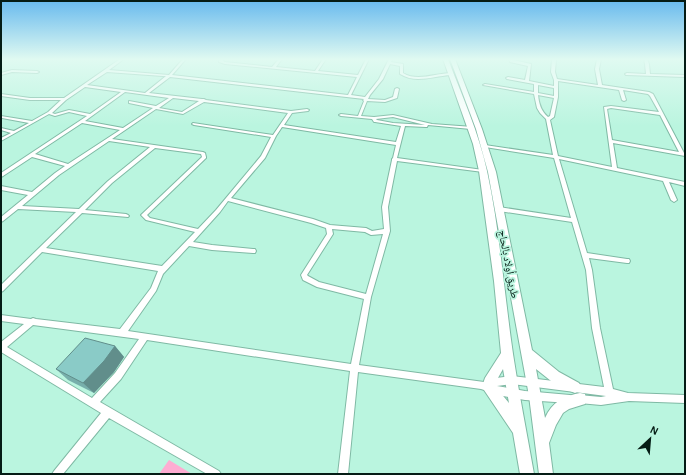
<svg xmlns="http://www.w3.org/2000/svg" width="686" height="475" viewBox="0 0 686 475" font-family="'Alegreya Sans','Noto Naskh Arabic',sans-serif">
	<style>
		.green { fill: #feacd2 }
		.lines { fill: none; stroke-linecap: round; stroke-linejoin: round }
		.minor-casing { stroke: #7fb9a4; stroke-width: 2 }
		.secondary-casing { stroke: #7fb9a4; stroke-width: 2 }
		.minor { fill: #fff; fill-rule: evenodd }
		.secondary { fill: #fff; fill-rule: evenodd }
		.wall { fill: #77afab }
		.shaded-wall { fill: #618e8b }
		.building { fill: #8acbc7; stroke: #618e8b }
		.labels { text-anchor: middle; stroke-width: 3.5; stroke-linejoin: round; paint-order: stroke }
		.street-label { font-size: 11px; fill: #051c15; stroke: #baf5df }
	</style>
	<rect width="100%" height="100%" fill="#baf5df"/>
	<path class="green" d="M169,460L192,474H159Z"/>
	<g class="lines">
		<defs>
			<path id="minor" d="M120,59H124L109,70L169,75L183,59H186L172,75L348,95L357,77L225,64L219,62L220,59H223V61L225,62L272,67L279,59H282L276,67L315,71L323,59H326L318,71L358,75L366,59H369L351,95L365,97L379,79L389,59H392L391,62L403,64V73C418,82 435,73 452,73L453,74L451,75C433,76 416,84 400,74V66L390,64L383,79L370,95L368,99L385,100L393,97L395,89L397,88L399,89L397,98L385,102L367,101L361,116L374,117L393,115L432,124L473,127V128L471,129L428,125L427,127H426L405,126L397,158L483,170L485,171L483,172L397,161L388,207L390,231L371,297L359,365L484,382L485,380L488,379L512,376L604,387L592,328L586,270L572,222L499,211L496,209L499,207L571,218L554,158L485,147L483,146L485,145L553,155L546,119L540,113L537,108L534,94L483,85L485,84L534,92V84L507,79L506,78L508,77L525,80L528,66L510,62L509,59L531,64L529,81L554,86V80L551,72L552,59H556L555,72L557,79L598,85L595,69L597,59H601L599,69L602,85L649,92L653,94L684,153L685,154V156L613,143L617,168L685,182V186L669,182L677,200L674,202L671,200L663,181L559,159L587,253L627,259H629L630,261L629,263H627L589,258L592,270L600,328L613,389L628,393L685,395V403L629,401L601,405L579,403L576,402L575,399L576,396L579,395L601,397L606,396L512,384L497,386L525,391L570,395L573,396L574,399L573,402L570,403L525,400L503,396L481,389L358,372L348,474H338L350,371L147,340L121,379L100,402L219,471L221,474H207L109,418L63,474H52L54,471L101,413L1,352V342L24,324L1,321V315L31,319L33,318L36,319L120,329L151,288L158,271L42,252L3,291L1,292V285L76,212L18,209L3,221L1,222V217L28,195L1,190V186L32,192L55,173L65,166L32,157L3,176L1,177V173L87,116L69,112L55,116L49,114L1,141V138L11,133L1,130V128L14,131L29,123L2,118H1V116L32,121L48,112L61,100H30L1,96V94L30,98H64ZM107,72L163,76H166L145,93L87,85ZM170,77L364,99L363,100L364,101L358,116L341,114L339,115L341,116L372,119L374,122H375L401,126L396,142L284,125L292,113L308,111L309,110L307,109L291,111L206,100L204,99H202L149,93ZM558,81L619,90L622,100L624,101L626,100L623,90L648,94L650,96L659,112L611,106L604,107L612,167L558,156L550,120L554,117L558,97ZM538,85L554,88V96L538,93ZM85,87L121,92L90,114L69,110L55,114L52,113L66,100ZM125,92L169,98L156,106L129,101V103L153,108L123,128L85,121ZM538,95L554,98L550,116L548,117C541,111 539,104 538,95ZM173,98L199,101L182,112L159,108ZM204,102L288,113L273,135L193,123L192,124L194,125L271,137L261,156L216,210L198,229L150,218L147,215L206,158V157L205,153L203,152L112,139L156,109L183,114ZM611,108L660,115L679,152L612,140L607,109ZM393,117L425,125L393,123L377,120L376,119ZM82,123L120,130L68,164L35,154ZM282,127L396,145L393,158L392,159V160L382,207L384,229L372,231L366,228L330,225L313,219L231,198L265,158L276,136ZM109,141L150,147L108,181L79,209L22,206L59,175ZM155,148L201,154L202,157L141,215L146,220L195,232L162,266L46,248L82,213L128,217L129,216L128,215L126,214L85,210L112,183ZM228,201L311,223L326,228L327,234L301,275L303,280L317,287L364,299L351,364L128,331L156,291L163,274L189,246L212,250L253,253H255L256,251L255,249H253L212,245L193,242L220,212ZM332,229L365,232L371,235L383,234L366,294L319,282L308,276L307,275L333,234ZM33,325L139,339L115,373L92,398L7,347Z
				M644,59H647L649,64L650,74L685,75V77L626,75L625,74L627,73L646,74L645,64Z
				M12,70L37,71L39,72L37,73L12,72L1,75V73Z"/>
			<path id="secondary" d="M443,59H448C462,96 479,133 487,171C500,231 504,293 513,354C519,394 527,434 534,474H520L513,433L482,387L485,378L501,353L494,281L479,171L473,144ZM503,369L509,403L494,385Z
				M450,59H455L482,129L496,172L532,350L559,372L579,383L581,387L579,391L575,393L556,385L536,369L545,418C552,402 564,396 580,393L585,394L586,399L585,404L569,409L563,413L556,425L549,443L553,474H539L529,396L488,172L476,129Z"/>
		</defs>
		<use href="#minor" class="minor-casing"/>
		<use href="#secondary" class="secondary-casing"/>
		<use href="#minor" class="minor"/>
		<use href="#secondary" class="secondary"/>
	</g>
	<path class="wall" d="M115,346L124,357L114,372L94,393L68,380L56,369Z"/>
	<path class="shaded-wall" d="M115,346L124,357L114,372L94,393L83,383Z"/>
	<path class="building" d="M85,338L115,346L104,361L83,383L56,369Z"/>
	<linearGradient id="sky" x2="0" y2="1"><stop stop-color="#68baee"/><stop offset="0.47" stop-color="#e0faf1"/><stop offset="1" stop-color="#e0faf1" stop-opacity="0"/></linearGradient>
	<rect width="686" height="126" fill="url(#sky)"/>
	<g class="labels">
		<g class="street-label">
			<text transform="translate(509 264) rotate(79)" y="4">طريق أولاد بالحاج</text>
		</g>
	</g>
	<rect width="686" height="475" fill="none" stroke="#051c15" stroke-width="4"/>
	<g transform="translate(650 439) rotate(26)" stroke="#baf5df" stroke-width="3" paint-order="stroke">
	<path d="M0-3L7 15L0 10L-7 15Z" fill="#051c15"/>
	<text y="-6" font-size="11" font-weight="bold" text-anchor="middle" fill="#051c15">N</text>
	</g>
</svg>
